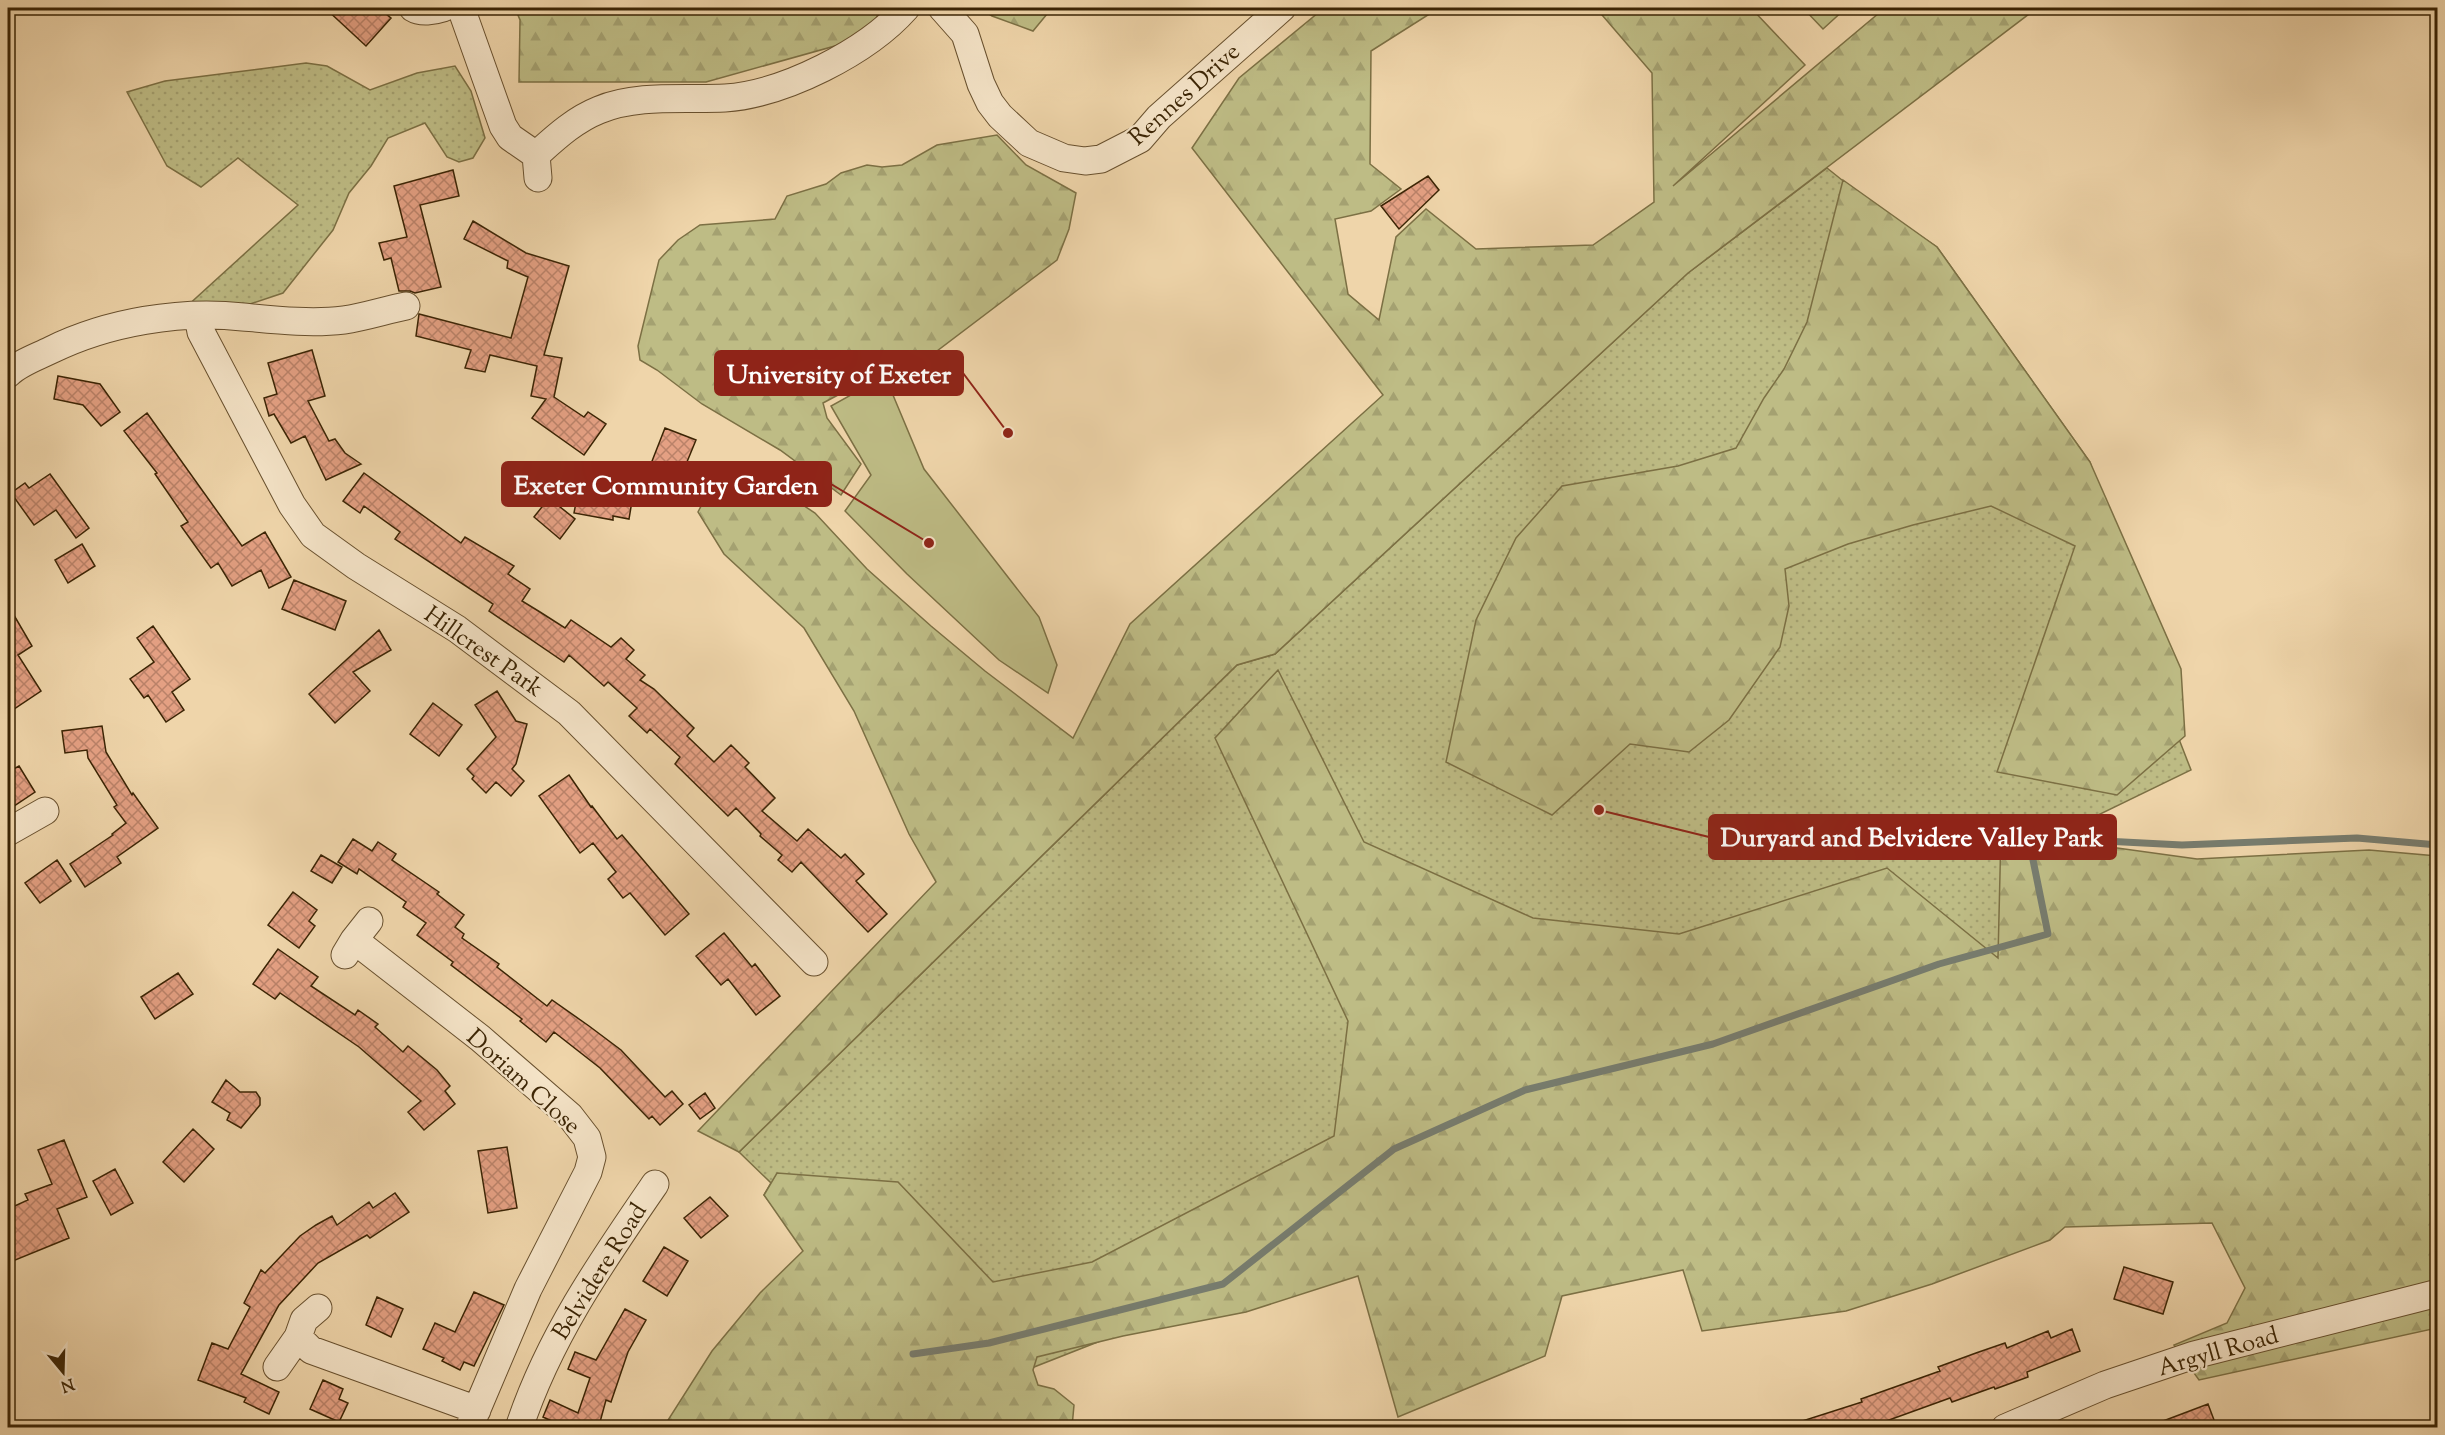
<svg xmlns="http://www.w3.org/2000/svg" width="2445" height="1435" viewBox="0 0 2445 1435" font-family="'Sorts Mill Goudy',serif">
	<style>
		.grass { fill: url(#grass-dots); stroke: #7c7044; stroke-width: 1.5 }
		.forest { fill: url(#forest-firs); stroke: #7c7044; stroke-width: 1.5 }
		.garden { fill: #bebc85; stroke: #7c7044; stroke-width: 1.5 }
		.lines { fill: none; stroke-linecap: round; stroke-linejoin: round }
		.stream { stroke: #777c6e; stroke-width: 7 }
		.building { fill: url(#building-cross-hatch); stroke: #3b2404; stroke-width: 1.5 }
		.minor-casing { stroke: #68502e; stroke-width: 29 }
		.minor { stroke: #f5e4c8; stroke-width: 27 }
		.labels { text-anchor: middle; stroke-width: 4.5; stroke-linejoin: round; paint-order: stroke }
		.street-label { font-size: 24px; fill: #3b2404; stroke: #f5e4c8 }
		.leader { fill: none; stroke: #8f2418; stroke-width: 2 }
		.callout-dot { fill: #8f2418; stroke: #f5e4c8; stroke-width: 2 }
		.callout { fill: #8f2418; stroke: #8f2418; stroke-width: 2 }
		.callout-label { font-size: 26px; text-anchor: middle; font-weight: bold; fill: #fff }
	</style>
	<defs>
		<pattern id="grass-dots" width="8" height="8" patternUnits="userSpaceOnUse" patternTransform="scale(1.5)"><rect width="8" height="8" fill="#bebc85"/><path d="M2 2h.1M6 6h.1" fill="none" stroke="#a4a171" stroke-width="1.8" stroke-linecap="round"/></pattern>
		<pattern id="forest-firs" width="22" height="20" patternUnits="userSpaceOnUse" patternTransform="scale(1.5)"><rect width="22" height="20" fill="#bebc85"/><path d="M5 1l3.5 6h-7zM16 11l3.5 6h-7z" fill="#a4a171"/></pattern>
		<pattern id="building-cross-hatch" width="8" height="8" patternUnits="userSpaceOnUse" patternTransform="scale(1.5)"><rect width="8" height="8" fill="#e4a083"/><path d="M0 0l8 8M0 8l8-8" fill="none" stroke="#ba8269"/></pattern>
	</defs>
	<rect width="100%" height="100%" fill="#efd5aa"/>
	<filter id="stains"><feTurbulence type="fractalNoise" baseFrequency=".00333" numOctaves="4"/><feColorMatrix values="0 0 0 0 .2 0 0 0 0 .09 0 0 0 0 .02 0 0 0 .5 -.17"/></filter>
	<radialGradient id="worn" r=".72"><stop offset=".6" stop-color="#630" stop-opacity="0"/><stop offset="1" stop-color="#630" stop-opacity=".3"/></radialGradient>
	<path class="grass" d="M306,63L327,66L370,90L417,73L455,66L471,91L485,138L473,158L459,162L447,157L425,123L388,138L371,166L349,193L333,230L283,293L241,307L185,308L298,205L238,158L201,187L167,166L127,92L165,81Z
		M1827,168L1867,200L1937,247L2090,462L2170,716L2191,770L2028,849L2060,936L1933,978L1230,1290L930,1408L764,1195L771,1183L739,1152L1237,665L1275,654L1688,273Z"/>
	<path class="forest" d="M515,8H881L867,37L706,82H519L520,20Z
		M980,8H1052L1033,31L992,16Z
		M1324,8H1439L1371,51L1370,164L1401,189L1371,211L1335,219L1348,294L1379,320L1396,237L1426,209L1476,249L1593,245L1654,202L1652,73L1596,8H1751L1805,65L1673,186L1885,8H2037L1688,273L1275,654L1237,665L739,1152L698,1131L936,882L909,834L854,711L804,628L724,554L698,512L715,479L737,462L815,513L867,569L931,626L985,671L1073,738L1130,624L1383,395L1192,148L1239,78Z
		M997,135L1026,165L1076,193L1069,229L1057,260L912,370L906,391L895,386L883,371L823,403L827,418L861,464L841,495L780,450L702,404L657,370L640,360L638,346L659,260L678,240L700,225L775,219L787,196L826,184L841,173L867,165L882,167L902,165L937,145Z
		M1843,180L1937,247L2090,462L2181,669L2185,736L2117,795L1997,772L2075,546L1991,506L1913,525L1848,544L1785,569L1789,606L1780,647L1729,720L1689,752L1630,744L1552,815L1446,762L1476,620L1516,538L1562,486L1678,466L1736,448L1764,398L1784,369L1807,322Z
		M1278,670L1364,842L1533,918L1679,934L1887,868L1998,958L2001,832L2197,859L2369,850L2437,856V1328L2199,1380L2174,1345L2227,1323L2245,1288L2212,1223L2065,1227L2050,1240L1932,1284L1846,1311L1702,1331L1683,1270L1562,1296L1545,1356L1398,1417L1358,1276L1246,1312L1123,1336L1037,1357L1033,1370L1038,1385L1054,1389L1074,1405L1072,1427L663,1428L712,1351L760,1293L803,1251L764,1195L777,1173L898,1182L993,1282L1092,1262L1334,1136L1348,1021L1215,738Z"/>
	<path class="garden" d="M1803,8H1846L1823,29Z
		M885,376L924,469L1039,617L1057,665L1048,693L999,660L907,574L845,511L871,475L831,406Z"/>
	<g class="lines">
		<path class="stream" d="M913,1354L989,1343L1223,1284L1394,1149L1525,1090L1713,1044L1939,964L2048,934L2032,855L2085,840L2182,845L2357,838L2438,845"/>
	</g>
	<path class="building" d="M325,8H379L391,18L366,46Z
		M453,170L459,196L420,205L441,287L415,293L410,291H399L391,258L384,260L379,243L407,237L394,186Z
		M1428,176L1439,190L1399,229L1381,206Z
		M473,221L526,253L569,266L544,355L562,358L554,397L584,417L588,412L606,424L584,455L532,418L546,399L531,396L537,366L490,355L485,372L465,368L471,350L416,336L419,314L511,338L528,277L507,268L508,261L464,239Z
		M312,350L325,396L308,401L329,441L335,439L345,453L361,464L326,480L305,436L291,443L274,414L269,416L264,398L277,394L268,363Z
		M58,376L100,384L120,412L101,426L83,405L54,399Z
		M147,413L242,546L265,532L291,577L269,588L261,570L232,586L218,563L211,568L181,526L188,522L155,474L157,473L124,431Z
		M665,428L696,440L675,491L645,479Z
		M364,473L461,543L465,537L514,566L508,574L530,589L522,601L540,612L565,628L571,620L611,647L621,638L634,650L626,659L645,675L640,680L654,689L694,728L687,736L714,762L731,745L749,763L745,767L775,798L762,811L797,841L808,829L841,858L845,854L864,874L856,881L887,914L868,932L801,862L792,872L778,860L782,855L760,836L761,834L736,808L728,816L675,764L680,757L650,729L647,733L629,716L637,708L608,682L604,686L569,655L564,662L489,611L493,604L395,539L400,532L364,506L360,513L343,501Z
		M50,474L89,528L76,538L56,510L34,525L11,493L25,483L29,488Z
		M578,492L632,501L629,519L613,516V520L574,513Z
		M549,498L575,519L560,539L534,517Z
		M82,544L95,566L68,583L55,560Z
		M294,580L346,601L335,630L282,609Z
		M8,605L32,646L18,655L41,691L8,713Z
		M153,626L190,679L172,692L184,710L166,722L148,695L144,698L130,679L154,662L137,638Z
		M379,630L391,650L353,672L370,691L335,723L309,694Z
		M497,691L516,721L527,724L516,764L512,769L524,781L511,796L496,782L486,793L472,779L474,776L467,769L496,737L475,705Z
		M433,703L462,725L439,756L410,734Z
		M102,726L106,752L132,795L133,793L158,828L117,857L121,863L85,887L70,864L113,835L112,834L126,823L114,807L117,805L88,758L87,750L65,753L62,731Z
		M19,766L35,792L8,810V772Z
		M569,775L591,807L592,806L617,839L622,835L689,914L665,935L630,893L623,898L608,879L616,872L593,843L580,853L539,796Z
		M353,839L372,851L378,842L396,854L392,860L439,892L437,894L464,915L455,927L464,934L462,938L499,964L497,967L547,1006L552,1000L589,1026L621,1050L665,1097L672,1091L683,1104L660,1125L652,1116L649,1119L600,1068L554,1032L546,1042L520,1021L522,1019L451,965L453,962L417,935L426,923L403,907L406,902L359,869L357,874L338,862Z
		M321,855L342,867L332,883L311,871Z
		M57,860L71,881L40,903L25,883Z
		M293,892L317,910L309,921L315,926L299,948L268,925Z
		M724,933L752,967L755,964L780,996L756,1015L728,979L721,985L696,956Z
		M278,949L318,977L311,986L355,1015L358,1010L378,1024L375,1027L403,1052L408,1046L437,1070L450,1086L445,1091L455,1104L424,1130L408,1112L421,1101L359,1047L280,993L275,999L253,984Z
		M178,973L193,994L155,1019L141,997Z
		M226,1080L240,1092H256L260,1098V1105L241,1128L227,1120L230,1113L212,1102Z
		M705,1093L715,1108L700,1119L689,1105Z
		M193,1129L214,1149L184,1182L163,1162Z
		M64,1140L87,1197L57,1209L69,1238L8,1263V1209L28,1200L25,1194L52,1184L38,1150Z
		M507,1147L517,1208L488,1213L478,1151Z
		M115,1169L133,1203L111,1215L93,1181Z
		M395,1193L409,1212L370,1238L367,1235L318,1263L279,1305L241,1374L279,1392L269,1414L244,1402L246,1398L198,1380L212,1343L228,1349L250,1307L244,1303L261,1270L265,1273L300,1236L316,1225L332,1216L337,1225L369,1202L373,1208Z
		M710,1197L728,1216L701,1238L684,1218Z
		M664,1247L688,1261L667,1296L643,1281Z
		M2124,1267L2173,1282L2163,1314L2114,1299Z
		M474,1292L504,1305L474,1366L464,1362L460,1370L442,1361L444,1358L423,1349L435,1323L455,1332Z
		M377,1297L403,1309L391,1337L366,1325Z
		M625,1309L646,1320L628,1352L611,1402L606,1400L600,1422L612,1428H567L543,1417L550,1400L578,1413L590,1378L568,1369L575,1352L596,1360Z
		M2072,1329L2080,1351L2027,1372L2028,1377L1995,1389L1994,1387L1952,1402L1950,1398L1867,1428H1794L1793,1424L1862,1402L1861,1399L1940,1371L1938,1367L1976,1353L2005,1343L2007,1348L2048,1331L2051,1338Z
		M323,1380L343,1389L339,1399L348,1403L339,1422L310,1409Z
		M2208,1404L2217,1428H2151L2150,1426Z"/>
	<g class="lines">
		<defs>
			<path id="minor" d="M413,8C421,13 434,11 443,8
				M461,8L503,126L510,137L536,155L538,178
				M942,8L965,34L981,84L990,103L1000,116L1029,143L1064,158L1085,161L1101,159L1140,139L1159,117L1282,8
				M536,155C555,138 574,120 599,110C637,94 684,100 725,98C784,94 867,52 906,8
				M198,316L201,332L292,505L313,535L356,566L457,629L569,713L814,962
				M8,374C19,363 37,357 51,350C108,322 180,310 243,317C275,320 311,324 344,320C365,317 386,310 406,306
				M8,832L45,811
				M354,940L480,1038L570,1116L587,1138L592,1157L588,1172L528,1289L469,1428
				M345,955L354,940L369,921
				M298,1337L311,1350L477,1410
				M277,1367L298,1337L304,1320L318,1308
				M519,1428C549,1337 602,1261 655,1184
				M2005,1428L2105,1385L2194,1355L2438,1293"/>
		</defs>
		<use href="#minor" class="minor-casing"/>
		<use href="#minor" class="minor"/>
	</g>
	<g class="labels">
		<g class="street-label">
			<text transform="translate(1184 94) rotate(-42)" y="8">Rennes Drive</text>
			<text transform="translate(484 651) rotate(35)" y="8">Hillcrest Park</text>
			<text transform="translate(524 1081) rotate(42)" y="8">Doriam Close</text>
			<text transform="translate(599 1271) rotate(-58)" y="8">Belvidere Road</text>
			<text transform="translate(2218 1351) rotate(-16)" y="8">Argyll Road</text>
		</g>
	</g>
	<path class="leader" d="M1008 433L963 373M929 543L831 484M1599 810L1709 837"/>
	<g class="callout-dot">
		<circle cx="1008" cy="433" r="6"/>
		<circle cx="929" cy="543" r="6"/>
		<circle cx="1599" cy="810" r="6"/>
	</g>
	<g class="callout">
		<rect x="715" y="351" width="248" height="44" rx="6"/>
		<rect x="502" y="462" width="329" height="44" rx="6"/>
		<rect x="1709" y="815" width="407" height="44" rx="6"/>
	</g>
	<g class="callout-label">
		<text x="839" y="383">University of Exeter</text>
		<text x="666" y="494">Exeter Community Garden</text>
		<text x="1912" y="846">Duryard and Belvidere Valley Park</text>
	</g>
	<rect width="2445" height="1435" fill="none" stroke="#efd5aa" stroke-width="30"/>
	<rect x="9" y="9" width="2427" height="1417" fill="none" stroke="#3b2404" stroke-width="3"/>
	<rect x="15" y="15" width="2415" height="1405" fill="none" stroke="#3b2404" stroke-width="1.5"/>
	<g transform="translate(63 1372) rotate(161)" stroke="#f5e4c8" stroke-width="4.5" paint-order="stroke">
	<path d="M0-4.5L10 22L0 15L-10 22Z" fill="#3b2404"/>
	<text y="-9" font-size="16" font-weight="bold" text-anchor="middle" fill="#3b2404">N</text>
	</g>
	<rect width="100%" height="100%" filter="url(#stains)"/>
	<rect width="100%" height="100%" fill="url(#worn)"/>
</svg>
